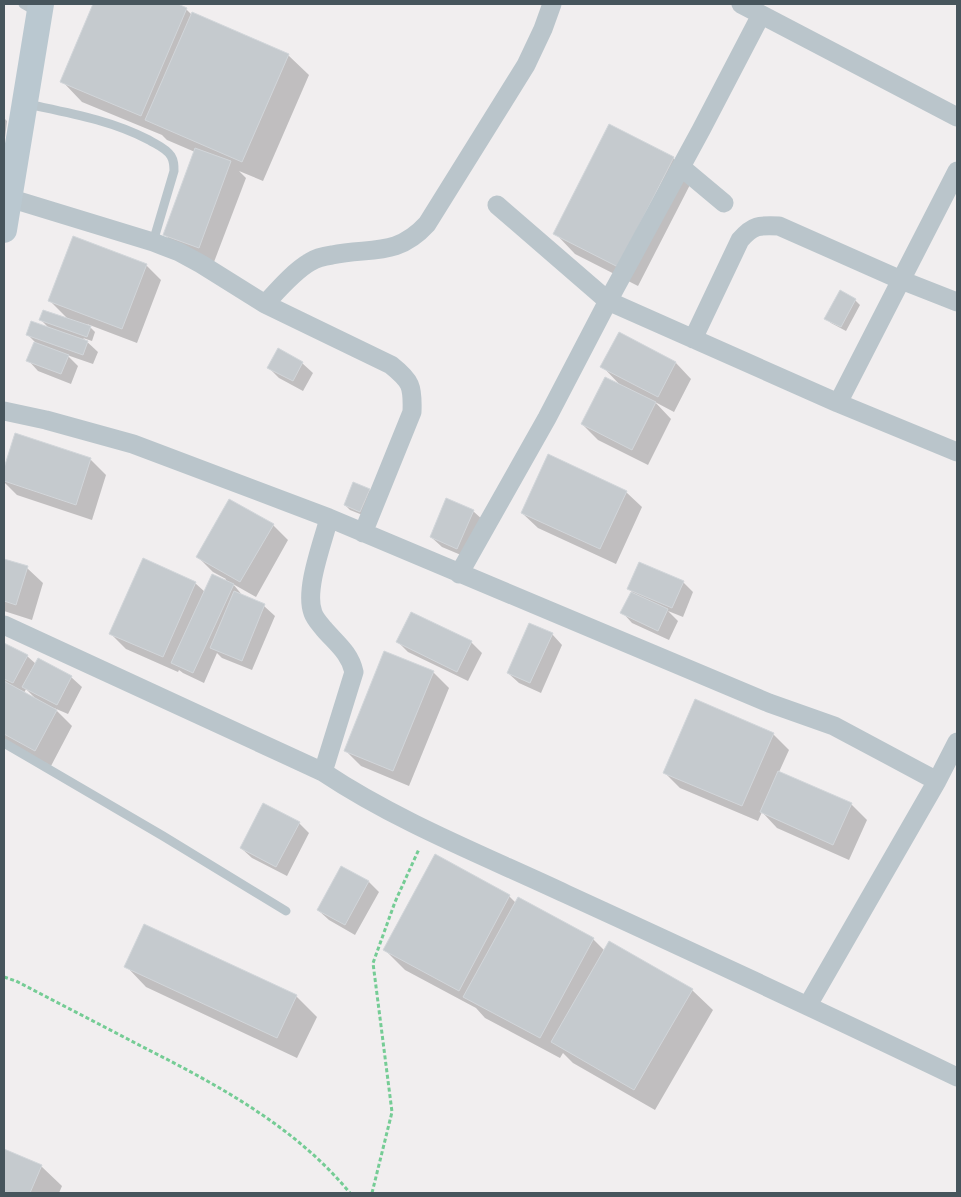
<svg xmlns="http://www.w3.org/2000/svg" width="961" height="1197" viewBox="0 0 961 1197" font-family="'Titillium Web',sans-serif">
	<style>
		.shadow { fill: #0003; fill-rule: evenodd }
		.building { fill: #c5cace; stroke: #d2d6da }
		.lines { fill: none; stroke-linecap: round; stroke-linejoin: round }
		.path { stroke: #75cc95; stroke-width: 3; stroke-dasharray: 4 2.5; stroke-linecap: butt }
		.lane { stroke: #bac5cb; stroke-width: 9 }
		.street { stroke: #bac5cb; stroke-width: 19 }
		.secondary { stroke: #bac8d0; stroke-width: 26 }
	</style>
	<rect width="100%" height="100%" fill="#f1eeef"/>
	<path class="shadow" d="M95,4H175L186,9L192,15L288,55L309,75L263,181L239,171L246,178L214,262L180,250L164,234L195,152L167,140L162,135L82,102L62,81Z
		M4,118L7,121L4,146Z
		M673,158L693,179L638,286L575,254L555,233Z
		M146,265L161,280L137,343L87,324L95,332L92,341L83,338L98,352L93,364L67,355L78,366L71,384L38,371L28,360L35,342L28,335L50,329L41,320H69L49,300Z
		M855,300L860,305L846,331L831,323L826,318Z
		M620,333L676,363L691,379L674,412L655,402L671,419L648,465L598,440L582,424L621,386L602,366Z
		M302,363L313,373L303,391L279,378L269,368Z
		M16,435L90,459L106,475L92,520L17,495L4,482V472Z
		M369,490L374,495L365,516L350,510L345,505Z
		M626,492L642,507L616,564L538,528L522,513Z
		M473,511L484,521L468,558L442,547L431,537Z
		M273,525L288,540L256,597L233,584L243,596L264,606L275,616L252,670L222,658L217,653L204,683L183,673L179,670L178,672L126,649L111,634L195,583L205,592L225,581L226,579L213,572L198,557Z
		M4,560L27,568L43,583L32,620L4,611Z
		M683,582L693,592L683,617L668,611L678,621L669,640L632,623L622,612L632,592L629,589Z
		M552,634L562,645L541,693L519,683L508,673Z
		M398,642H471L482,653L468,681L408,652Z
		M4,644L27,656L36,664L71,677L82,687L68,714L54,708L72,726L51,766L4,740ZM26,689L35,698L24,693Z
		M433,672L449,688L409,786L361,766L345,750Z
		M773,734L789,750L779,772L851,804L867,820L849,860L777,828L762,812L758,821L680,788L665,773Z
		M299,823L309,833L287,876L252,858L241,848Z
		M435,856L509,896L516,903L593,939L605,951L692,990L713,1010L655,1110L573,1063L563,1053L560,1058L485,1018L476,1008L405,970L385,950Z
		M341,867L369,882L379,892L355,935L329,920L318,910Z
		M126,966L296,996L317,1017L297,1058L146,987Z
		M4,1150L41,1166L62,1186L59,1193H4Z"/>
	<path class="building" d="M93,4H178L187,8L141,116L60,82Z
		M192,12L289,54L242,162L145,120Z
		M609,124L674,157L618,267L553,234Z
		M195,148L231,161L199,248L163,235Z
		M73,236L147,264L122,329L48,301Z
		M840,290L856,299L841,327L824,319Z
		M43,310L91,326L87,337L39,320Z
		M31,321L88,341L83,355L26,335Z
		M619,332L676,362L658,397L600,367Z
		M34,342L69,355L61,374L26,361Z
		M278,348L303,362L293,381L267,368Z
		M605,377L656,402L632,450L581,424Z
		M15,433L91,458L76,505L4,481V468Z
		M548,454L627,491L600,549L521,513Z
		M353,482L370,489L360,512L344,505Z
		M446,498L474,510L457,549L430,537Z
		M229,499L274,524L240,582L196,557Z
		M143,558L196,582L163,657L109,634Z
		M4,559L28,566L16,605L4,601Z
		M639,562L684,581L672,608L627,589Z
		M212,574L234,584L193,673L171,663Z
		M234,591L265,604L242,661L210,648Z
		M631,592L668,609L658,631L620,613Z
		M411,612L472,641L457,672L396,642Z
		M529,623L553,633L530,683L507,673Z
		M4,643L28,655L13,683L4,679Z
		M384,651L434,671L393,771L344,751Z
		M38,658L72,676L57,705L22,687Z
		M4,681L57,710L35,751L4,734Z
		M695,699L774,733L742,806L663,773Z
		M778,771L852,803L833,845L760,812Z
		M263,803L300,822L276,867L240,848Z
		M435,854L510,895L459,991L383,950Z
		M341,866L369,881L345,925L317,910Z
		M518,897L594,938L540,1038L463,997Z
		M144,924L297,995L277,1038L124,967Z
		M609,941L693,989L634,1090L551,1042Z
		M4,1149L42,1165L30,1193H4Z"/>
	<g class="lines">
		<path class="path" d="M4,977L16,981C56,1002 97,1023 137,1044C214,1083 294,1125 350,1193
			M372,1193L392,1112L373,963L395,902L419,849"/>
		<path class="lane" d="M23,4L37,12
			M27,104C69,113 111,120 149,140C157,145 166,148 171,156C174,161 174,165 174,171L153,242
			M4,743L163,836L286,911"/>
		<path class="street" d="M741,4L957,117
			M681,167L724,203
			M9,198L153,242L179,252L201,264L265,304C277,291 294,271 310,262C316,258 325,256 332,255C371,247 397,257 427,224L526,65L543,29L552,4
			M497,205L608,301L838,403L957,452
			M265,304L391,365C411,381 413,386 412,412L363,533
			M693,339L740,240C753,225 759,225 779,226L901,280L957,302
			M838,403L957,171
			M4,411L46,420L133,444L329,518L769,703L834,726L937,781
			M459,574L547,418L608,301L701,130L761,15
			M4,625L323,772C398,822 485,856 566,894C697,954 828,1015 957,1077
			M323,772L354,672C350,653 336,643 324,629C320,624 315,619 313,613C304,590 323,542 329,518
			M808,1005L937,781L957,742"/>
		<path class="secondary" d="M4,230L41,4"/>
	</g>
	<rect width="961" height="1197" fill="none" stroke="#47555c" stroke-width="10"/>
</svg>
